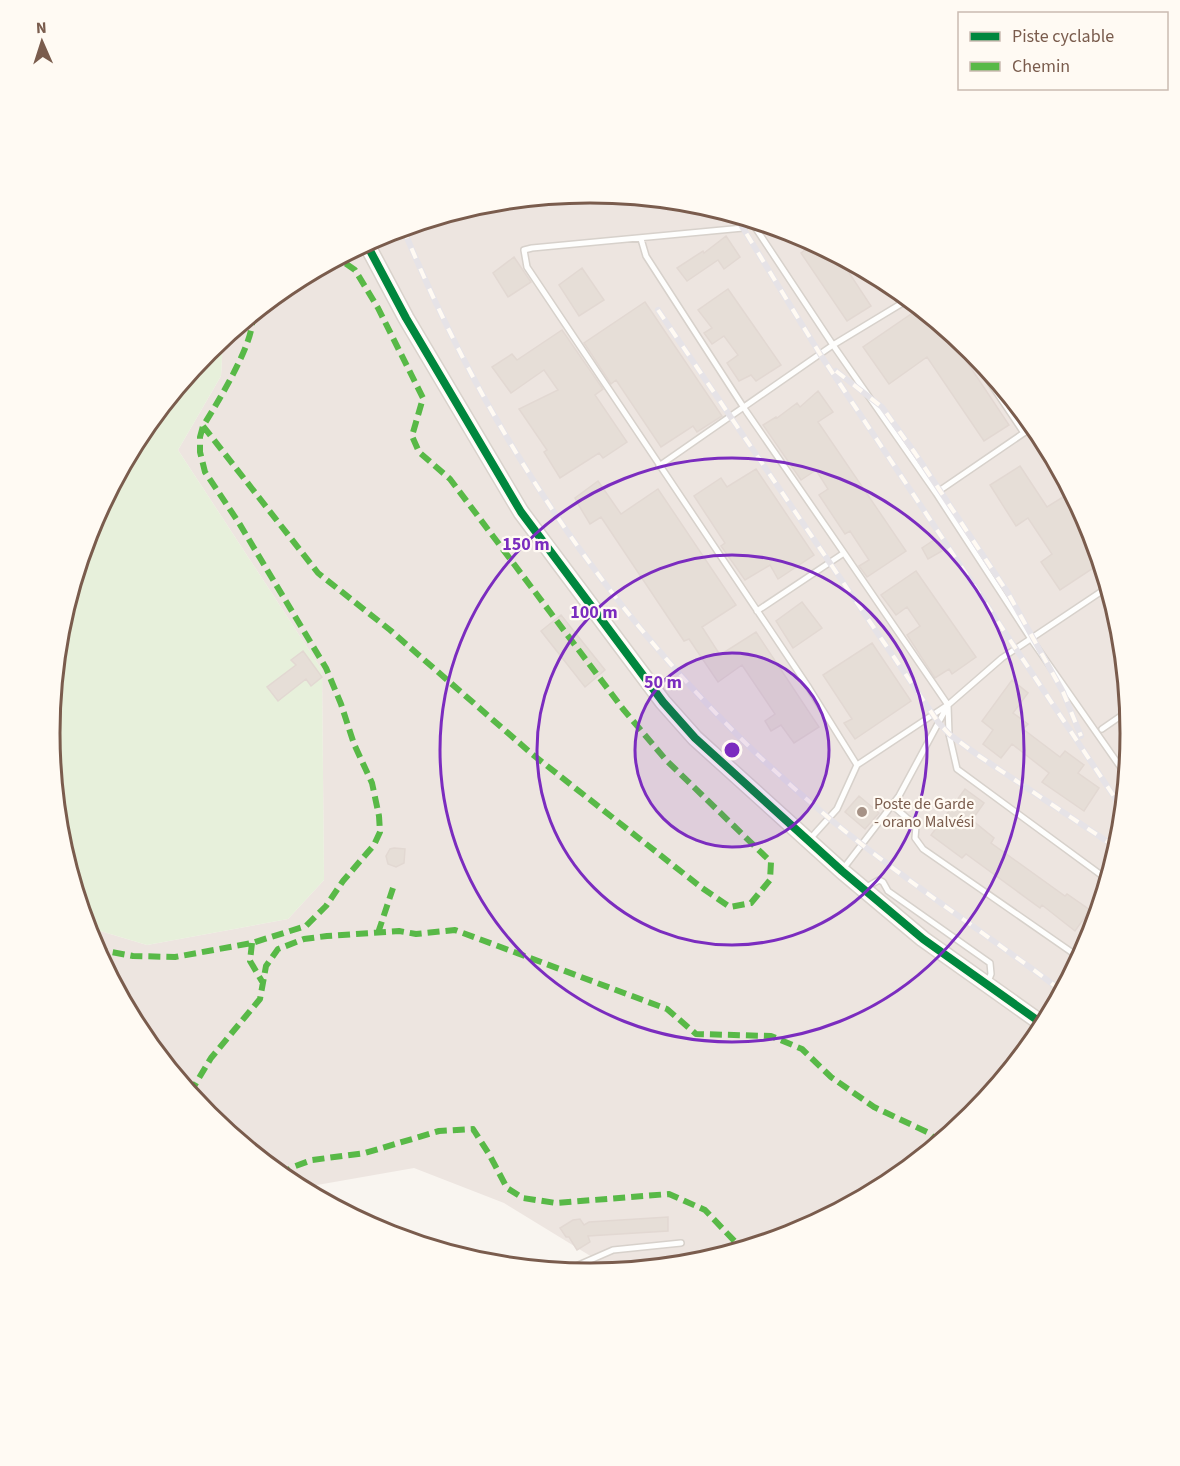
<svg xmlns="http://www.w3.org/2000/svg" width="1180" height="1466" viewBox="0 0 1180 1466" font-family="'Source Sans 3',sans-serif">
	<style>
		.industrial { fill: #ede5e0 }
		.green { fill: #e7f0db }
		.water { fill: #d0e8ea }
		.building { fill: #e6ded7; stroke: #e2d8d2; stroke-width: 1.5 }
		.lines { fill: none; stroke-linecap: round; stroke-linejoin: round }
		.lane-casing { stroke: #d7d1cb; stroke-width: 8 }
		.secondary-casing { stroke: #d9d2cb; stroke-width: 18 }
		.lane { stroke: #fefefd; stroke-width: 5 }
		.secondary { stroke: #fefefd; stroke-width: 15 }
		.rail-casing { stroke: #e6e3e7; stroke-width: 6 }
		.rail { stroke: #fffaf3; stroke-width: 4; stroke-dasharray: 11; stroke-linecap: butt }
		.quiet { stroke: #58b947; stroke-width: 6; stroke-dasharray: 12 6; stroke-linecap: butt }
		.cycleway-casing { stroke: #fffaf3; stroke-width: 11 }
		.cycleway { stroke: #00873e; stroke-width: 8 }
		.ring { fill: none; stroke: #7b2cbf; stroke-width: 3 }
		.poi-dot { fill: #a69286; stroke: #fffaf3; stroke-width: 2 }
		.labels { text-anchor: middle; stroke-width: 4.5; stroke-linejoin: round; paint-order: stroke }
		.poi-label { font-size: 16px; fill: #7a5c4d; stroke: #fffaf3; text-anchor: start }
		.rim { fill: none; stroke: #7a5c4d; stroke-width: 3 }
		.centre { fill: #7b2cbf; stroke: #fffaf3; stroke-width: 3 }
		.ring-label { font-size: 18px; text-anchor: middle; font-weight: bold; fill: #7b2cbf; stroke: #fffaf3; stroke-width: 4.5; stroke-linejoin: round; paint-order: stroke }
	</style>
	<rect width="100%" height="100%" fill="#f9f5f0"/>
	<path class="industrial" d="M590,193L696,203L797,234L891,284L972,351L1040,433L1089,526L1120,628L1130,733L1120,839L1089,940L1039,1034L972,1115L890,1183L797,1232L695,1263L615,1271L504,1203L414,1168L300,1188L289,1182L208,1115L140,1033L91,940L87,927L147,945L288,919L324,880L322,670L178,450L221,376L223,339L290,283L383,234L485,203Z"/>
	<path class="green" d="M223,339L221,376L178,450L322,670L324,880L288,919L147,945L87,927L60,838L50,733L60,627L91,526L141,432L208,351Z"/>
	<path class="water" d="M590,193L658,199C636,207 586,208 566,195Z"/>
	<path class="building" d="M726,236L740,257L724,269L718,260L687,281L677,268L703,251L704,253Z
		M815,243L838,256L871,306L847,321L801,253Z
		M514,257L531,282L508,297L493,273Z
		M582,268L604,300L579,316L559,285Z
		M728,289L781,365L756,381L751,375L739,381L727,363L738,355L724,336L712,344L704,333L712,328L698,310Z
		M645,302L722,416L697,432L693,426L661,447L616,380L611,384L584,343Z
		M920,308L943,326L1009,425L984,441L927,357L889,384L863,347Z
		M562,330L603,389L595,395L627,442L603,458L599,453L560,478L544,452L547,450L519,409L558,390L544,370L511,393L492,367L512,354L517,360Z
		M818,391L833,412L818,422L906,551L867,577L859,566L869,560L850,531L845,534L819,495L828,489L816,470L801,480L763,425L776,417L777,418L797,403L800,407Z
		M1020,466L1047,507L1071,492L1089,526L1101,563L1060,590L1041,562L1052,554L1028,518L1016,526L990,485Z
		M756,469L814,555L778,579L770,565L745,580L721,546L725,543L694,496L721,478L727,487Z
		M598,481L621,514L658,489L736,605L702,627L720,655L756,632L819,727L794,743L781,725L771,731L765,721L775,714L742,665L718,682L689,639L684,641L601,517L590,524L578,504L575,498Z
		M934,540L942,551L928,559L922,548Z
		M916,571L976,657L952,674L949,669L935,678L907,635L920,626L907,607L896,615L881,595Z
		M802,602L822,628L793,648L776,621Z
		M561,615L605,670L585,687L541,631Z
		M872,643L911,701L855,739L844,723L852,719L823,675Z
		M303,651L322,677L311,686L306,679L278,701L267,687L296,665L291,660Z
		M1012,680L1028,693L1013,713L1028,724L1023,729L1060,757L1065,751L1084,765L1078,773L1099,788L1084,811L1042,782L1049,773L1012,744L1001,758L983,744L993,730L982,721Z
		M965,789L984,803L972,820L994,838L991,843L1065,896L1067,894L1090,910L1075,931L1042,905L1040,908L966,854L962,858L931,835Z
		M859,796L879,813L865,829L845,812Z
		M394,848L405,849L404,863L396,867L388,864L386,856L390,849Z
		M668,1217V1231L588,1236L590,1242L577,1250L569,1237H566L560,1228L573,1220L580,1219L584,1225L589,1222Z"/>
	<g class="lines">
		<defs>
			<path id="lane" d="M641,239L646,256L746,411L844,553
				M965,345L1024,433
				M659,466L833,345L909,299
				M936,493L1034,426
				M757,611L844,553L948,705L949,734L957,769L1108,880
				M1102,729L1128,711
				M857,765L946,706
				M892,805L916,826L915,838L923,849L1080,958
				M809,840L837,809L857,765L809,688L527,267L524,250L532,248L743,228L751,221L833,345L936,493L1031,639L1126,775
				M843,869L899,796L948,705L1002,658L1108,587
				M865,888L879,880L883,882L888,891L990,963L991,974L987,984
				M374,1228H379
				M565,1271L613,1250L681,1243"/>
			<path id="secondary" d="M366,243L406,318L521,512L663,702L695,738L842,871L923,939L1044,1025"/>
		</defs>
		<use href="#lane" class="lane-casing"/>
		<use href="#secondary" class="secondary-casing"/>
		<use href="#lane" class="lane"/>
		<use href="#secondary" class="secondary"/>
		<defs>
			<path id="rail" d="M735,215L820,354L1123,810
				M403,228C496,455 640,662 830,819C904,880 985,933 1062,991
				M658,310L938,722L949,734L979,756L1117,848
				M836,371L882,407L915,453L1008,593L1063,692L1081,736"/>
		</defs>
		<use href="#rail" class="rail-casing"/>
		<use href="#rail" class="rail"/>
		<path class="quiet" d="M203,426L318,573L390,630L532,754L702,888L730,907L751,903L770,880L771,862L666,760L623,709L450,479L419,452L412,436L423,398L378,308L355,270L338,258
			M378,933L393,888
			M252,943L250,961L263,983
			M95,949L133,956L175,957L252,943L306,926L326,906L343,881L374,845L380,832L379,816L372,783L354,744L341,704L326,668L239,523L205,472L200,452V437L203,426C215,407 260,334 251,315
			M190,1093L211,1058L260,999L266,966L278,949L304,939L327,936L399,931L416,934L455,930L667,1009L696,1034L771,1036L802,1049L831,1077L874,1107L927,1132L939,1142
			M280,1175L293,1167L312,1160L365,1153L439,1131L473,1129L489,1154L507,1188L523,1198L556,1203L669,1194L705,1210L742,1249"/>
		<defs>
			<path id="cycleway" d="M366,243L406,318L521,512L663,702L695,738L842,871L923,939L1044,1025"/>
		</defs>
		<use href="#cycleway" class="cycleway-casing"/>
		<use href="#cycleway" class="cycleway"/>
	</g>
	<circle cx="732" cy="750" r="97" fill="#7b2cbf" fill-opacity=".12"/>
	<g class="ring">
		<circle cx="732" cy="750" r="97"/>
		<circle cx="732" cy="750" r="195"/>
		<circle cx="732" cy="750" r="292"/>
	</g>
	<circle class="poi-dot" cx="862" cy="812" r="6"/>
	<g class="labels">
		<g class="poi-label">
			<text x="874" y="809">Poste de Garde<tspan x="874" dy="18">- orano Malvési</tspan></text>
		</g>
	</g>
	<path d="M0 0H1180V1466H0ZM60 733a530 530 0 1 1 1060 0a530 530 0 1 1-1060 0Z" fill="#fffaf3" fill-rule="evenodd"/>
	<path class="rim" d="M60 733a530 530 0 1 1 1060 0a530 530 0 1 1-1060 0Z"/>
	<circle cx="732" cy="750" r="9" class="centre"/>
	<g class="ring-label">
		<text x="526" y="550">150 m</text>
		<text x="594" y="618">100 m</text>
		<text x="663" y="688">50 m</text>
	</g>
	<rect x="958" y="12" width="210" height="78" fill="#fffaf3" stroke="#cabbb1" stroke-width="1.5"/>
	<rect x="970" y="32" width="30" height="9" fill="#00873e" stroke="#cabbb1" stroke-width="1.5"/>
	<text x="1012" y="42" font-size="18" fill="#7a5c4d">Piste cyclable</text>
	<rect x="970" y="62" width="30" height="9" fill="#58b947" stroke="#cabbb1" stroke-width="1.5"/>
	<text x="1012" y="72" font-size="18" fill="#7a5c4d">Chemin</text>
	<g transform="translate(42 42) rotate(357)" stroke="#fffaf3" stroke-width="4.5" paint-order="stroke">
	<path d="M0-4.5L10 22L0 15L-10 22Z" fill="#7a5c4d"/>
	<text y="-9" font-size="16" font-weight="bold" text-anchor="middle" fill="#7a5c4d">N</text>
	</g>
</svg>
